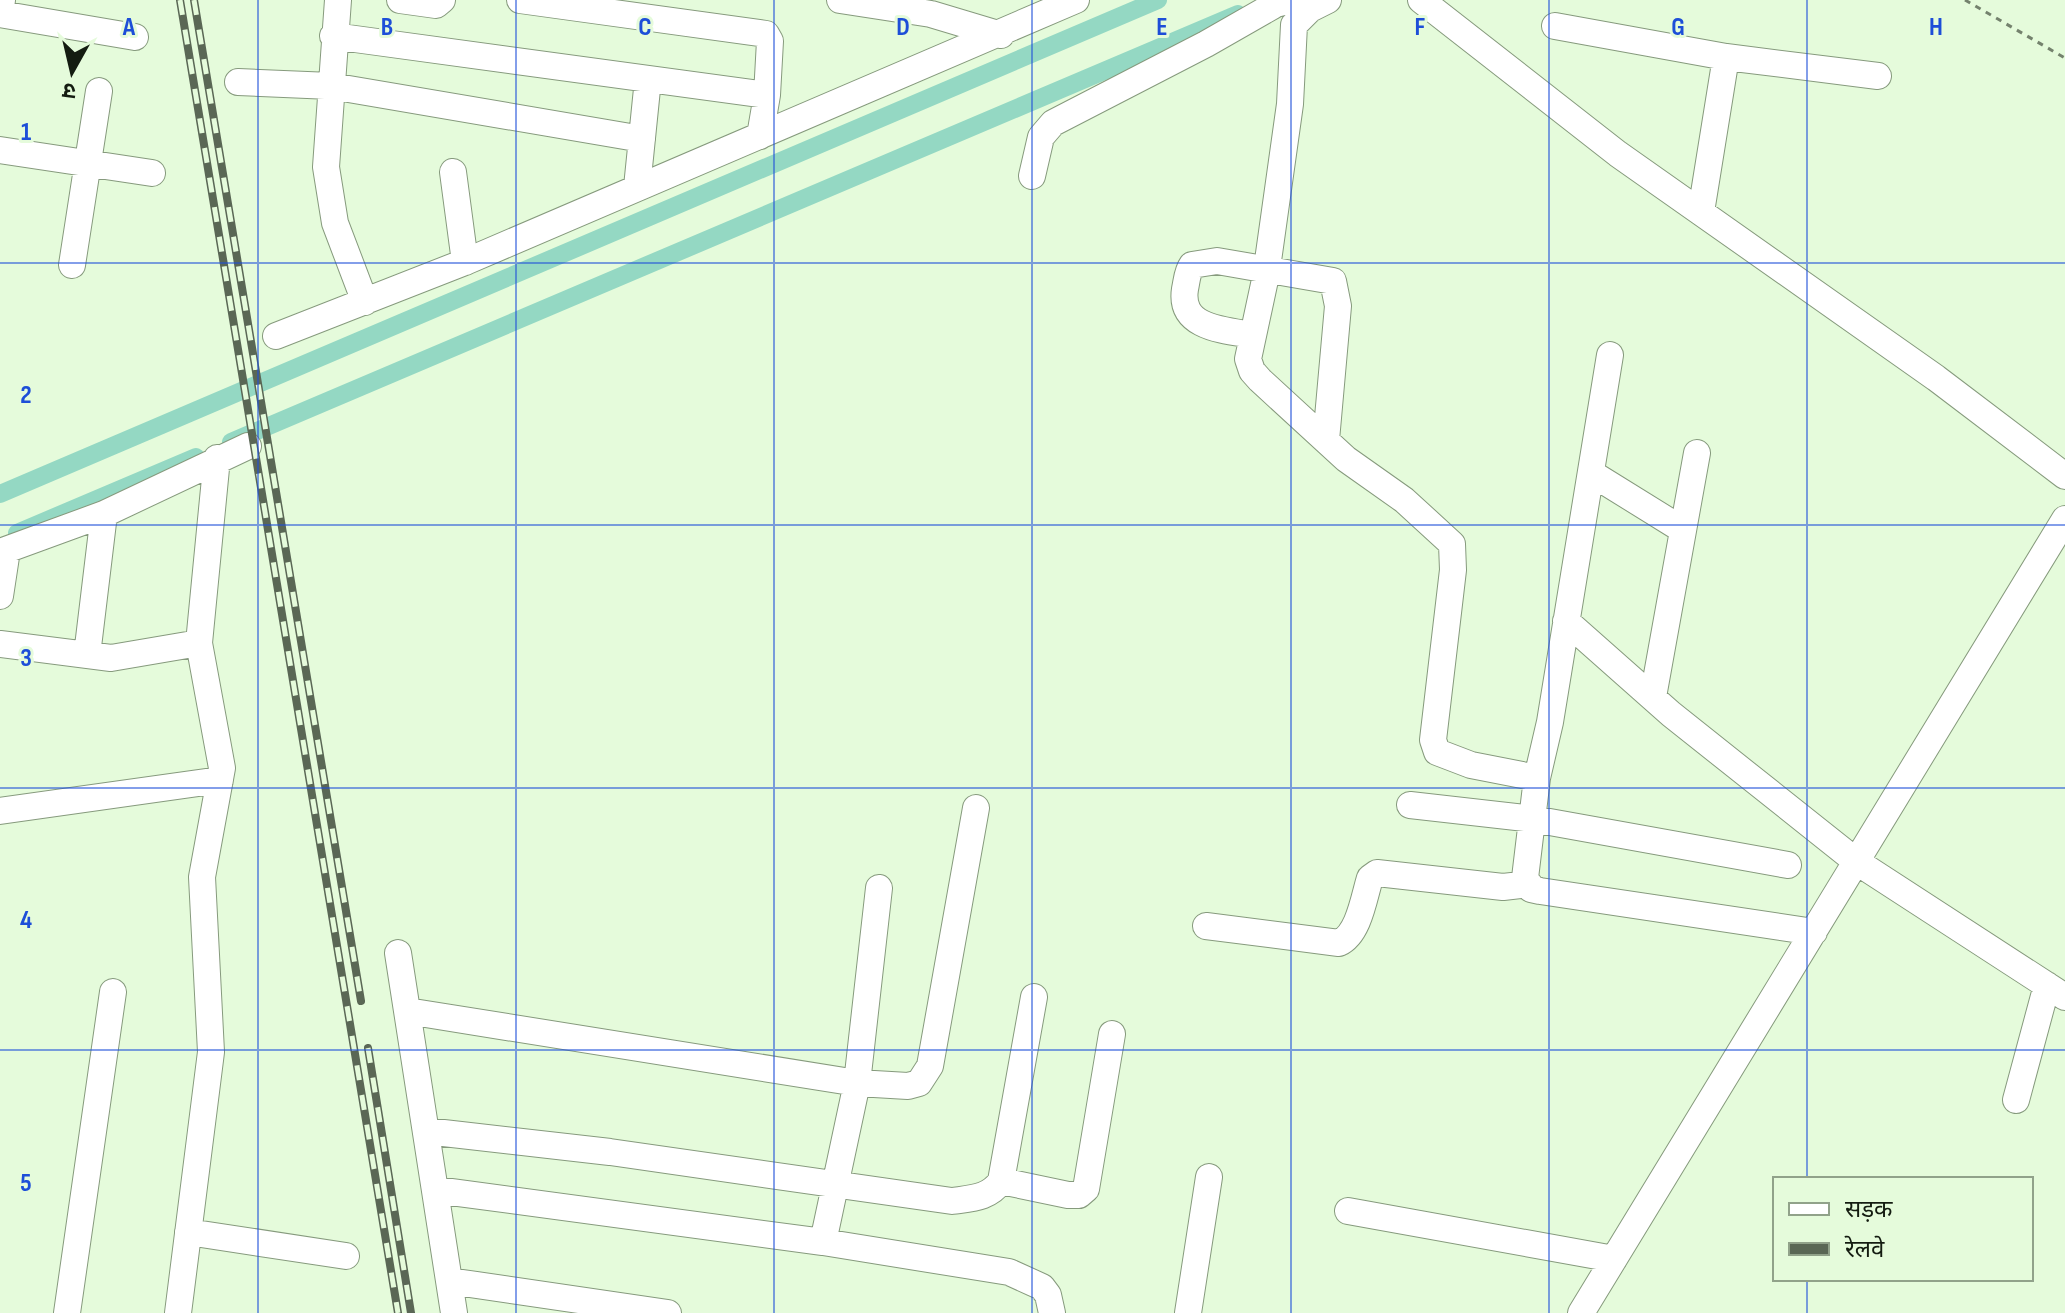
<svg xmlns="http://www.w3.org/2000/svg" width="2065" height="1313" viewBox="0 0 2065 1313" font-family="'Sofia Sans Condensed','Noto Sans Devanagari',sans-serif">
	<style>
		.lines { fill: none; stroke-linecap: round; stroke-linejoin: round }
		.canal { stroke: #94d8c3; stroke-width: 18 }
		.minor-casing { stroke: #869a7d; stroke-width: 28 }
		.path { stroke: #74826d; stroke-width: 3; stroke-dasharray: 6 6; stroke-linecap: butt }
		.minor { stroke: #fff; stroke-width: 26 }
		.rail-casing { stroke: #5a6755; stroke-width: 8 }
		.rail { stroke: #e5fbdb; stroke-width: 5; stroke-dasharray: 15; stroke-linecap: butt }
		.grid { fill: none; stroke: #1d4ed8; stroke-width: 2; stroke-opacity: 0.55 }
		.grid-label { font-size: 26px; text-anchor: middle; font-weight: bold; fill: #1d4ed8; stroke: #e5fbdb; stroke-width: 6; stroke-linejoin: round; paint-order: stroke }
	</style>
	<rect width="100%" height="100%" fill="#e5fbdb"/>
	<g class="lines">
		<path class="canal" d="M231,442L1238,14
			M0,494L1158,0
			M17,533L196,457"/>
		<defs>
			<path id="minor" d="M2,0L0,14L135,37
				M338,0L326,167L335,223L365,302
				M400,0L436,5L442,0
				M520,0L766,34L770,41L767,95
				M840,0L931,14L1001,35
				M1328,0L1310,9L1294,25L1290,104L1266,275L1248,359L1252,371L1260,380L1346,459L1404,500L1452,544L1453,570L1433,740L1437,752L1471,765L1537,778
				M1421,0L1618,154L1936,378L2065,476
				M1555,26L1726,57L1878,76
				M333,36L767,95L760,136
				M238,82L331,86L642,139
				M0,150L152,173
				M453,172L465,262
				M1032,176L1041,137L1053,123L1206,44L1276,4L1291,0
				M637,187L648,79
				M1701,212L1726,57
				M72,265L99,91
				M1253,335C1223,330 1179,328 1185,289C1187,280 1187,272 1192,265L1217,261L1333,281L1338,306L1326,440
				M276,336L465,262L1076,0
				M1610,355L1550,722L1537,778L1525,878L1531,889L1540,891L1814,932
				M1591,473L1683,530
				M0,552L104,514L248,446
				M0,596L7,550
				M1566,621L1671,714L1857,862L2065,997
				M0,644L111,658L199,643
				M87,655L104,514
				M1653,697L1697,453
				M1410,805L1533,819L1788,865
				M0,811L220,780
				M1206,926L1339,943C1359,934 1364,897 1370,878L1377,873L1503,887L1529,884
				M398,953L454,1313
				M407,1011L857,1083L908,1086L919,1083L930,1066L976,808
				M2016,1100L2047,985
				M426,1131L610,1152L952,1201C973,1198 989,1198 1001,1181L1034,997
				M1001,1181L1068,1195H1079L1086,1189L1112,1034
				M436,1190L823,1242L1009,1272L1042,1287L1048,1295L1052,1313
				M1348,1211L1614,1259
				M188,1232L346,1256
				M823,1242L857,1083L879,888
				M449,1281L668,1313
				M67,1313L113,992
				M178,1313L211,1052L202,877L222,768L199,643L217,458
				M1188,1313L1209,1177
				M1581,1313L2065,519"/>
		</defs>
		<use href="#minor" class="minor-casing"/>
		<path class="path" d="M1965,0L2065,58"/>
		<use href="#minor" class="minor"/>
		<defs>
			<path id="rail" d="M180,0L398,1313
				M194,0L361,1001
				M368,1048L411,1313"/>
		</defs>
		<use href="#rail" class="rail-casing"/>
		<use href="#rail" class="rail"/>
	</g>
	<path class="grid" d="M258,0V1313M516,0V1313M774,0V1313M1032,0V1313M1291,0V1313M1549,0V1313M1807,0V1179M0,263H2065M0,525H2065M0,788H2065M0,1050H2065M1807,1279V1313"/>
	<g class="grid-label">
		<text x="129" y="35">A</text>
		<text x="387" y="35">B</text>
		<text x="645" y="35">C</text>
		<text x="903" y="35">D</text>
		<text x="1162" y="35">E</text>
		<text x="1420" y="35">F</text>
		<text x="1678" y="35">G</text>
		<text x="1936" y="35">H</text>
		<text x="26" y="140">1</text>
		<text x="26" y="403">2</text>
		<text x="26" y="666">3</text>
		<text x="26" y="928">4</text>
		<text x="26" y="1191">5</text>
	</g>
	<rect x="1773" y="1177" width="260" height="104" fill="#e5fbdb" stroke="#91a28a" stroke-width="2"/>
	<rect x="1789" y="1203" width="40" height="12" fill="#ffffff" stroke="#91a28a" stroke-width="2"/>
	<text x="1845" y="1217" font-size="24" fill="#141c11">सड़क</text>
	<rect x="1789" y="1243" width="40" height="12" fill="#5a6755" stroke="#91a28a" stroke-width="2"/>
	<text x="1845" y="1257" font-size="24" fill="#141c11">रेलवे</text>
	<g transform="translate(72 72) rotate(188)" stroke="#e5fbdb" stroke-width="6" paint-order="stroke">
	<path d="M0-6L14 30L0 20L-14 30Z" fill="#141c11"/>
	<text y="-12" font-size="22" font-weight="bold" text-anchor="middle" fill="#141c11">उ</text>
	</g>
</svg>
